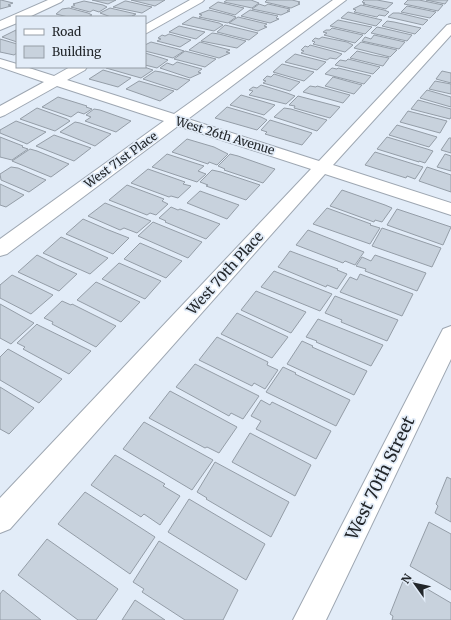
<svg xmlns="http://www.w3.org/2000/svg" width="451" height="620" viewBox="0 0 451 620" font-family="Merriweather,serif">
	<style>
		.building { fill: #c8d2dd; stroke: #949da7 }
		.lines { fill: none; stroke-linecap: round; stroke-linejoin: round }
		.minor-casing { stroke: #9ea7b2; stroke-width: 2 }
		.minor { fill: #fff; fill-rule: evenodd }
		.labels { text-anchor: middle; stroke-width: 3.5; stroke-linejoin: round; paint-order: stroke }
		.far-street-label { font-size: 12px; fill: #22262a; stroke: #e2ecf8 }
		.street-label { font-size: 14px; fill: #22262a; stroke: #e2ecf8 }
		.near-street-label { font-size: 17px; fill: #22262a; stroke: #e2ecf8 }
	</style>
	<rect width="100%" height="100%" fill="#e2ecf8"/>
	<path class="building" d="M0,0H1L13,3L8,5L11,6L0,9Z
		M92,0H116L108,4Z
		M131,0H165L155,6Z
		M227,0H251L259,3L252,8L224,2Z
		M267,0H292L300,2L298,3L300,4L291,8L265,2Z
		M364,0H377L393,3L386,9L363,4L365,3L362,2Z
		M408,0H419L443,5L438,11L404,4Z
		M426,0H448L445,4Z
		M84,1L103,5L107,7L99,12L93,10L90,12L71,7L75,5L73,4Z
		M125,1H126L152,7L142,13L113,7Z
		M218,2L244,8L235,15L209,8Z
		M259,4L265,6L268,4L290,9L287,11H290L281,15L252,9Z
		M361,5L384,10L389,12L385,16L379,15L377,17L354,12L356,10L353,9Z
		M407,6L436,12L430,18L401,12Z
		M69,8L88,13L92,15L88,17H68L56,14L62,9Z
		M110,8L136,14L132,16H135L111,17L100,13Z
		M209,10L230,15L236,17L228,23L199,17L202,15L199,14Z
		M250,10L278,16L276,18L279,19L270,23L241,16Z
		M348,12L382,20L376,26L341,18Z
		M393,13H399L428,20L423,25L388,17Z
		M193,17L219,23L223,25L214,31L182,24Z
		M238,17L267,24L264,26L267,27L258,31L229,23Z
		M338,20L367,26L372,27L365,34L330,26Z
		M387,21L394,22L421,28L415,34L382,26Z
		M225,25L258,33L249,40L217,32Z
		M179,26L205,32L196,39L169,32Z
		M377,27L382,28L412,35L407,41L371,33Z
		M332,28L363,35L355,43L324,35L327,33L323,32L326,30H330Z
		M16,30L17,42L2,37Z
		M212,33L219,34L246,41L237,48L201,41Z
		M169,34L191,40L180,47L157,41L161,39L158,38L162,35L165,36Z
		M374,35L405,42L399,49L362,41L365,37L371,39Z
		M322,37L347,42L353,45L345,52L313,44L315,42L312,41L315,38L319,39Z
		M0,39L17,44V53L14,55L0,52Z
		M151,42L178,49L184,51L173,58L145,51V45Z
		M200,42L230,50L226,52L230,53L219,58L189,50Z
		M361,42L366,43L397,50L390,57L354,48Z
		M310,45L336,52L342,54L336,59L330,58L327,60L301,53L304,51L301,50L305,46L308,47Z
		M185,51L216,59L205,67L174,59Z
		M357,51L373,55L389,58L383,66L350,58Z
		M145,53L162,58L168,60L157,68L145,65Z
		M295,54L326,62L317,70L285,62Z
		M348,59L380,67L373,74L335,65L340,60L346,61Z
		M177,62L202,69L198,72L201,73L190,78L160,68L167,63L173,65Z
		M282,64L314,72L304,81L273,72Z
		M108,67H144L153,70L141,78L106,68Z
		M332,68L337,69L338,68L371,76L364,84L325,74Z
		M103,70L131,78L118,87L89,79Z
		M155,71L161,72L190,80L177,90L143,79Z
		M442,71L451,73V83L436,79Z
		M274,74L300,82L290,91L263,83L266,81L263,80L267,76L271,77Z
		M333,77L347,81L362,85L354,94L325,86Z
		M139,81L174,91L160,101L126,89Z
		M435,81L451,84V94L429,89Z
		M261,85L287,93L295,96L286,104L249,95L253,91L249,90L253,87L257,88Z
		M310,86L316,87L317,86L350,95L343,103L303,92Z
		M427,90L451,97V107L420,98Z
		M241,95L275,105L264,115L230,105Z
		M298,96L340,107L330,118L294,108L295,106L289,105Z
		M58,97L87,106L86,107L92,109L84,114L78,112L71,117L42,107Z
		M418,100L451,109V117L450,119L411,109Z
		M227,107L261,117L267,120L257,130L215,118Z
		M37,108L67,119L70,121L55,131L20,119Z
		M284,108L291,109L327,120L317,131L274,117Z
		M94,109L100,110L131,121L116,132L85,121L91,117L86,115Z
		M408,111L447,121L440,133L400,122Z
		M270,120L312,133L302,145L265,134L267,132L261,130Z
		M16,121L46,132L27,144L0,133V130Z
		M75,122L80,123L111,134L95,146L60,132Z
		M397,125L437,137L429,147L389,135Z
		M54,135L91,148L74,161L36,146Z
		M0,137L23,146L22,147L28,149L12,160L0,157Z
		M387,137L427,149L433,151L425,163L419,161V162L377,149Z
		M449,138H451V153L441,150Z
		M187,139L214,147L228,154L217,165L209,162L208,164L172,152Z
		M30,149L37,151L69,164L51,177L12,161Z
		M375,152L423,167L415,179L407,176L406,178L365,165Z
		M167,154L204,166L198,171L206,174L197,182L152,167Z
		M230,154L238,156L275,169L263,183L224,170L225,169L218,166Z
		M445,154L451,156V171L437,167Z
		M11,167L18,168L46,180L29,192L1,180L0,174Z
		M427,167L451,175V192L419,181Z
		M148,169L185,182L183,184L191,186L178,198L171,196L169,197L131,183Z
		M212,170L221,172L260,185L246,200L206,186L208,185L200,182Z
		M0,184L24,195L6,207L0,205Z
		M127,185L164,199L162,201L168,204L156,215L150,213L147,215L109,200Z
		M342,190L385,205L392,208L382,222L375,220L374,222L330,206Z
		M200,191L239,205L227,219L187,203Z
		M105,203L151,221L137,233L124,228L120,230L88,216Z
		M171,207L178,210L180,209L220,224L206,239L165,222L166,221L159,218Z
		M327,208L371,224L370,225L380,228L370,244L313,224Z
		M397,209L451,227L443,245L387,225Z
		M83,219L106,229L129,238L113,254L66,234Z
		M153,222L202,242L188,258L138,236Z
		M382,228L441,248L432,267L372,246Z
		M308,230L364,252L355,265L345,261L343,263L296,245Z
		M61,237L84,247L108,258L90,274L43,253Z
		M140,243L182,261L166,278L124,259Z
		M290,251L338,269L337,270L347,274L337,289L327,285L326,287L278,267Z
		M37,255L57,265L77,274L59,291L18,272Z
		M375,255L426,273L417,291L365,271L366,269L356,266L362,257L371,261Z
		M119,263L161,281L145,299L102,279Z
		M274,271L279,273L332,294L320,311L261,287Z
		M360,274L413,294L402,316L340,292L350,277L357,280Z
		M12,275L53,295L31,314L0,298V285Z
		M96,282L140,302L121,322L77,300Z
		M256,291L306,312L291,333L241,310Z
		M335,296L398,320L387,341L341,322L342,320L325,313Z
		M62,301L71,305L72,304L116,326L96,347L52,324L53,322L44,318Z
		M0,304L34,323L11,344L0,338Z
		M237,313L288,337L272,358L221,334Z
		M318,319L383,345L371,366L316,342L317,341L306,337Z
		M37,324L38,325L91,351L69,374L23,349L25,347L17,343Z
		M217,337L268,362L267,365L278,370L265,389L254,383L252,386L199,360Z
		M302,341L313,346L312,347L367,371L354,395L287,364Z
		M8,349L62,379L39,403L0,380V357Z
		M195,364L259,396L243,419L231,413L229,416L176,387Z
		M283,367L296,373L295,374L350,400L336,426L266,392Z
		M0,387L34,408L9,434L0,429Z
		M170,391L237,427L219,453L207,447L205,448L149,418Z
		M261,400L270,405L272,402L331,431L316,459L256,429L261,421L251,416Z
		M144,422L213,460L192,490L123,449Z
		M250,433L311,465L295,496L232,462Z
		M115,455L165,484L163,486L180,496L160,525L144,514L141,517L91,485Z
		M215,462L289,502L271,537L206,499L207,498L197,492Z
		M447,477L451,479V522L435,513L438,506L436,504Z
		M85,492L155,537L130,574L58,524Z
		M189,499L265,544L246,580L168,532Z
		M429,522L451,534V590L410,566Z
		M47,539L118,589L96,620H78L18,575Z
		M159,541L238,590L223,620H185L142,592L144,589L133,582Z
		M405,576L451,603V620H392L393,616L390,614Z
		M3,590L41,620H0V594Z
		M135,600L165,620H122Z"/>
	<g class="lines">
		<defs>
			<path id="minor" d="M48,0H63L61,2L29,17H17V23L0,30V21Z
				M190,0H204L202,2L145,34V25Z
				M333,0H346L188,119L319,161L447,25L451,24V35L333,165L451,203V215L325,174L10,529L0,533V498L311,169L178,126L7,254L0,256V239L164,121L57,86L5,115L0,117V106L44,82L0,67V59L17,64V67H26L54,76L70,67H87L85,70L67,80L174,114Z
				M451,326V359L326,620H293L443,329Z"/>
		</defs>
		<use href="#minor" class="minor-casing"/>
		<use href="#minor" class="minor"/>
	</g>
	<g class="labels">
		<g class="far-street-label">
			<text transform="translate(225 136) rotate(17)" y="4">West 26th Avenue</text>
			<text transform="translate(121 160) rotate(-36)" y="4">West 71st Place</text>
		</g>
		<g class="street-label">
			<text transform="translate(225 273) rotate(-48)" y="5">West 70th Place</text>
		</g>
		<g class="near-street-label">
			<text transform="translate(380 478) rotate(-64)" y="6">West 70th Street</text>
		</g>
	</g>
	<rect x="16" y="16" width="130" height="52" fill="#e2ecf8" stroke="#959da6"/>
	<rect x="24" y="29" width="20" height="6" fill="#ffffff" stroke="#959da6"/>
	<text x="52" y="36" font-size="12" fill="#22262a">Road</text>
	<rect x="24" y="46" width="20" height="12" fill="#c8d2dd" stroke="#959da6"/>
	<text x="52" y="56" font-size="12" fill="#22262a">Building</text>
	<g transform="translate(415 584) rotate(303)" stroke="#e2ecf8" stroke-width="3" paint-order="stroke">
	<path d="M0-3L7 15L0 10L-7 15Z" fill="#22262a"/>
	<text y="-6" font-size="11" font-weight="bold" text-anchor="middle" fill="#22262a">N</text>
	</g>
</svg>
